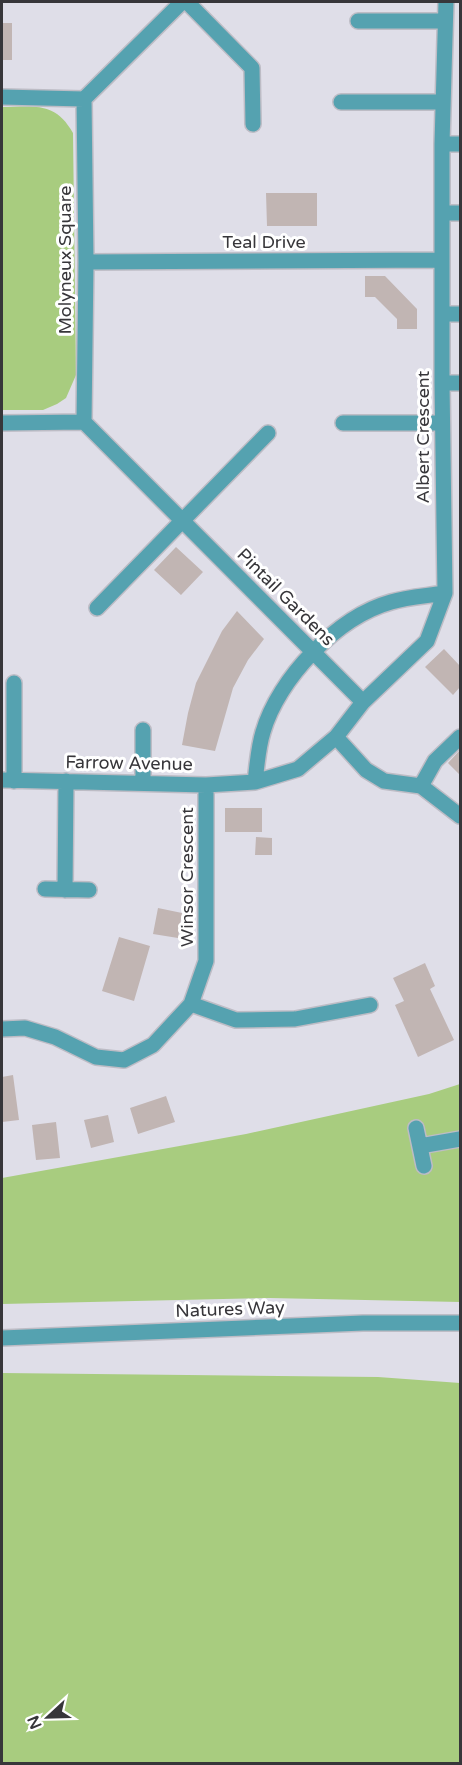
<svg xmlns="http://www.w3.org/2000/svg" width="462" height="1765" viewBox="0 0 462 1765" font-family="'Varela Round',sans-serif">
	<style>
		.green { fill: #a8cc7f }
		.building { fill: #c1b5b3 }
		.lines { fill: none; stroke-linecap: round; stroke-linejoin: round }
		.minor-casing { stroke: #bdbcc5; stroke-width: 18 }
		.minor { stroke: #55a2b0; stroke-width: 15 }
		.labels { text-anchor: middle; stroke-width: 6; stroke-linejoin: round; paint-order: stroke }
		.street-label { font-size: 18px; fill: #37363a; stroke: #fff }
	</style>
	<rect width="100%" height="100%" fill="#dfdee8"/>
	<path class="green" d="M2,107C34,107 55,101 73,133L76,375L66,398L57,404L43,410H2Z
		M460,1084V1302L270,1298L2,1304V1178L246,1134L429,1094Z
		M2,1373L378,1377L460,1383V1763H2Z"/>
	<path class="building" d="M2,23H12V60H2Z
		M266,193H317V226H267Z
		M365,276H385L417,309V329H397V319L375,297H365Z
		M176,547L203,572L181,595L154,570Z
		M237,611L264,639L248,660L233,688L215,751L182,745L188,713L196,683L222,631Z
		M444,649L460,666V687L453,695L425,667Z
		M460,750V775L448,763Z
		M225,808H262V832H225Z
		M256,837L272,838V855H255Z
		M158,908L182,913L178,938L153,934Z
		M119,937L150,946L134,1001L102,991Z
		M425,963L435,986L430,989L454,1040L418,1057L395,1005L404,1001L393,978Z
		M13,1075L19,1120L2,1122V1077Z
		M166,1096L175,1122L138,1134L130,1108Z
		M108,1115L114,1142L91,1148L84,1120Z
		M56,1122L60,1158L36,1160L32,1125Z"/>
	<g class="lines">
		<defs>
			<path id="minor" d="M187,2L252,68L253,124
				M358,21H445
				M2,97L84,99L86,262L84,422L2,423
				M84,99L182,2
				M341,102H443
				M442,144H460
				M442,213H460
				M86,262L442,260
				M442,314H460
				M442,383H460
				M84,422L363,702
				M343,423H442
				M97,608L268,433
				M336,737L366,770L384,781L421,786L460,816
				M2,780L206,785L255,782L298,769L336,737L363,702L427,641L445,593L442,383V144L446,2
				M14,781V683
				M255,782C257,766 258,748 263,732C278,679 337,617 391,602C408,597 427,596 445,593
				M143,783V730
				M421,786L435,761L460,737
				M45,889L89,890
				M65,890L66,781
				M191,1004L236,1020L295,1019L370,1005
				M2,1029L25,1028L55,1037L96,1057L124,1060L153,1045L191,1004L206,961V785
				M416,1128L424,1166
				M420,1146L460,1139
				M2,1338L363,1323H460"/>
		</defs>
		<use href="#minor" class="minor-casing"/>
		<use href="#minor" class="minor"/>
	</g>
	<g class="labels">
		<g class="street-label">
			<text x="264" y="248">Teal Drive</text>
			<text transform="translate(65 260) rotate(-90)" y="6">Molyneux Square</text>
			<text transform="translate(423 437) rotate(-90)" y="6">Albert Crescent</text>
			<text transform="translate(286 597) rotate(45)" y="6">Pintail Gardens</text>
			<text transform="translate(129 763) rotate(1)" y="6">Farrow Avenue</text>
			<text transform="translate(187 877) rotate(-90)" y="6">Winsor Crescent</text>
			<text transform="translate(230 1309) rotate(-2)" y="6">Natures Way</text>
		</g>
	</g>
	<rect width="462" height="1765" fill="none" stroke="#37363a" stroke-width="6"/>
	<g transform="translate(48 1717) rotate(248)" stroke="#ffffff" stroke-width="4.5" paint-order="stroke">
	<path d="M0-4.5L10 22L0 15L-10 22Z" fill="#37363a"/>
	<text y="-9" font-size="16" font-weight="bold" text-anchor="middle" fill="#37363a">N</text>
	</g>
</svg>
